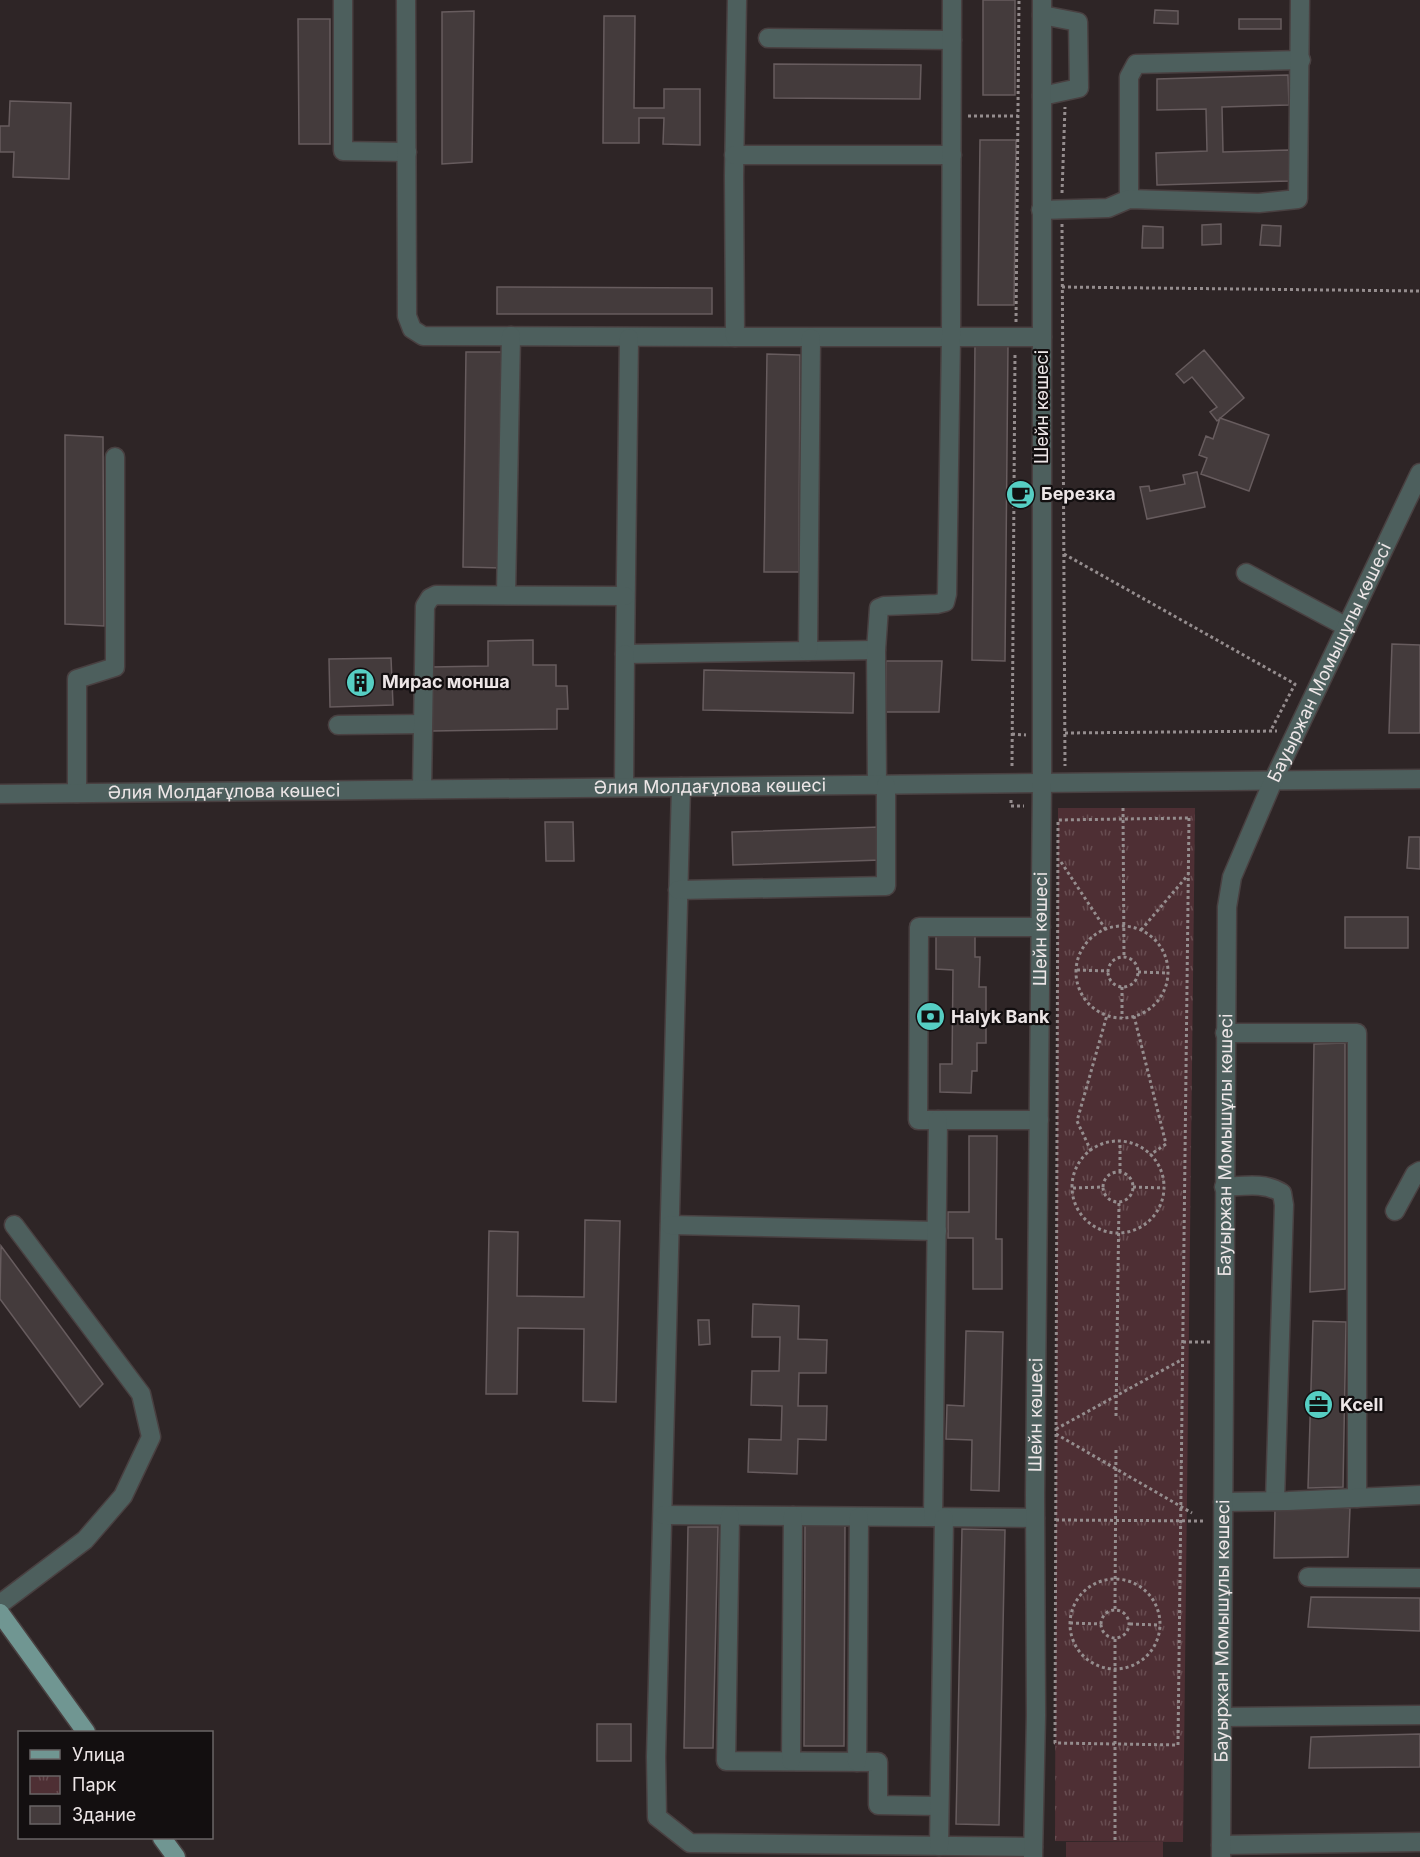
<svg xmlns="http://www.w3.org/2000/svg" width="1420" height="1857" viewBox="0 0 1420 1857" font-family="Inter,sans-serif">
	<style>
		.green { fill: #4e2f34 }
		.park { fill: url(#park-tufts) }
		.building { fill: #443b3c; stroke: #675c5e; stroke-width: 1.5 }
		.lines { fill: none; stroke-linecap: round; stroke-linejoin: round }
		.minor-casing { stroke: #494041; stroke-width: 21 }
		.major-casing { stroke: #494041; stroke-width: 21 }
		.path { stroke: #958d8e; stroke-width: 3; stroke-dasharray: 3 3; stroke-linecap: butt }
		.minor { stroke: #4d5f5d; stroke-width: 18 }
		.major { stroke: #709692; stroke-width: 18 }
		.labels { text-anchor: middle; stroke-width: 4.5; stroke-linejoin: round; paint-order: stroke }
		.street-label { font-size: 18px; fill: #ede6e7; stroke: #130f10 }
		.poi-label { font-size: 18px; font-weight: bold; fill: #ede6e7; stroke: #130f10; text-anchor: start }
	</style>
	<defs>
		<pattern id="park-tufts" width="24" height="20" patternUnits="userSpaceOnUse" patternTransform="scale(1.5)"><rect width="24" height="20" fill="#4e2f34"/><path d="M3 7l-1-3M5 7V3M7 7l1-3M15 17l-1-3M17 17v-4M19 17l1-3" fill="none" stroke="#684d51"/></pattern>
	</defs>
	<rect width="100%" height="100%" fill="#2e2526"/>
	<path class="green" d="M1066,1842H1163V1857H1066Z"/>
	<path class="park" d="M1058,808H1195L1183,1842L1055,1841Z"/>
	<path class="building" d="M983,0H1015V95H983Z
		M1155,10L1178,11V24L1154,23Z
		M474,11L472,162L442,164V12Z
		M604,16H635L634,108H664V89H700V145L663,144L664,118H639V143H603Z
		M298,19H330V144H299Z
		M1239,19H1281V29H1239Z
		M774,64L921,65L920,99L774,98Z
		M1288,75L1289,105L1222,107L1223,152L1289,150L1290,181L1157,185L1156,153L1207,151L1206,109L1157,110V79Z
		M10,101L71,103L69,179L13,177L14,152H0V126H9Z
		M980,140H1016L1014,305H978Z
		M1221,224V244L1202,245V225Z
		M1262,225L1281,226L1280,246L1260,245Z
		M1143,226L1163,227V248H1142Z
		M497,287L712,288V314H497Z
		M975,344L1008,345L1005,661L972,660Z
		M1204,350L1244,398L1217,421L1210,412L1217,407L1192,377L1184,383L1176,374Z
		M466,352H504L501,568L463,567Z
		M767,354L800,355L799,572H764Z
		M1220,418L1269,435L1249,491L1201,474L1207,458L1199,455L1206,436L1213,439Z
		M65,435L103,437L104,626L65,624Z
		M1197,472L1205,507L1147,519L1140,487L1149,486L1150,491L1185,484L1183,475Z
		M533,640V665H556V686H567L568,709H557V729L432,731L431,667L488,666V641Z
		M1392,644L1420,645V733H1389Z
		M391,658L393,705L330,707L329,659Z
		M886,661H942L939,712H886Z
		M704,670L854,673L853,713L703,710Z
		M545,822H573L574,861H546Z
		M880,827L881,860L733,865L732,832Z
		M1409,837H1420V869L1407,868Z
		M1345,917H1408V948H1345Z
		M936,932L975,933V957H980L979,987H986V1043H977V1071H972L971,1093L940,1092V1064H952L953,970L936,969Z
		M1345,1043V1289L1310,1292L1314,1044Z
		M969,1136H997L996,1239H1002V1289H973V1238H948V1212H969Z
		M585,1220L620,1221L616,1402L583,1401L584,1329L518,1328L517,1394H486L489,1231L518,1232L517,1296L584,1297Z
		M1,1246L103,1384L80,1407L0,1299Z
		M753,1304L799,1306L798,1339L827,1340L826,1373H799L798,1406H827L826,1440L798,1439L797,1474L748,1472L749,1439L781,1440L782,1406L751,1405L752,1371H779L780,1337H752Z
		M698,1320H709L710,1344L699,1345Z
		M1313,1321L1346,1322L1343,1487L1308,1488Z
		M966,1331L1003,1332L999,1491L971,1490L972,1440L946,1439L947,1405L964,1406Z
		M1350,1508L1348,1557L1274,1558L1275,1509Z
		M805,1525H845L844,1746H804Z
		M688,1527H718L713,1748H684Z
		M962,1529L1005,1530L999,1825L956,1824Z
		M1311,1597L1420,1598V1631L1308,1627Z
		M597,1724H631V1761H597Z
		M1420,1734V1767L1309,1768L1311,1737Z"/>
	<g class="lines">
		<defs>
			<g id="minor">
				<path d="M343,0V151L407,152"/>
				<path d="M406,0L407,316L412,329L423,336L735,337"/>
				<path d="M737,0L734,176L735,337H1042"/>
				<path d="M768,38L952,40"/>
				<path d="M1042,96L1079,88L1078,22L1042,15"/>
				<path d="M734,155H952"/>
				<path d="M1129,199V77L1136,64L1301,60"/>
				<path d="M1041,210L1108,208L1129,199L1259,203L1298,199L1300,0"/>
				<path d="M629,338L625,654L876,650"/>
				<path d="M1246,573L1347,627"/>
				<path d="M506,594L511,336"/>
				<path d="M808,651L811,338"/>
				<path d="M338,725L423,724"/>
				<path d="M877,785L876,650L879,608L884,606L937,604L945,602L947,594L951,338L952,0"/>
				<path d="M624,787L625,654"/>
				<path d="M681,787L656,1757L657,1817L690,1843L1033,1847"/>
				<path d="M422,789L425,606L430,598L436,595L625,596"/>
				<path d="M77,793V679L115,667V457"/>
				<path id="s1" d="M0,794L1420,779"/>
				<path d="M678,890L886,886V785"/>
				<path d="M1225,1033H1357V1498"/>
				<path d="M1039,1120H918L919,927H1041"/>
				<path d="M1224,1187C1244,1186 1265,1182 1282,1193L1284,1205L1275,1501"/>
				<path d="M1395,1211L1415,1174L1420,1171"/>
				<path d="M670,1225L937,1231"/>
				<path d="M1223,1502L1288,1501L1420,1495"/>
				<path d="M663,1515L1035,1518"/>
				<path d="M730,1516L726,1761L878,1762V1805L939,1806"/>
				<path d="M933,1517L938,1120"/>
				<path d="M1308,1577L1420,1578"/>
				<path d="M0,1604L85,1540L123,1496L151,1437L141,1394L14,1225"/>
				<path d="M1222,1717L1420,1715"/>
				<path d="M791,1761L793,1516"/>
				<path d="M857,1762L859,1517"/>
				<path d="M1221,1845L1420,1842"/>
				<path d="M939,1846L944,1518"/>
				<path id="s2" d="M1033,1857L1036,1715L1035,1495L1042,783V0"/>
				<path id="s3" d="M1221,1857L1227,907L1232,877L1273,781L1420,473"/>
			</g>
			<path id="major" d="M0,1613L86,1732
				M162,1838L176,1857"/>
		</defs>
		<use href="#minor" class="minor-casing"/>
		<use href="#major" class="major-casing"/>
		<path class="path" d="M968,116H1018
			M1062,193L1065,107
			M1062,224L1065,766
			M1062,287L1420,291
			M1016,322L1019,0
			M1064,554L1295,684L1270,732
			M1065,733L1277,731
			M1012,734L1026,735
			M1012,766L1015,353
			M1011,800V806H1024
			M1123,808L1124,958
			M1189,818L1178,1745L1055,1743L1058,820Z
			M1061,862L1106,930
			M1076 972a46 46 0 1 1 92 0a46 46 0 1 1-92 0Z
			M1141,930L1188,875
			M1108 972a15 15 0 1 1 30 0a15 15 0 1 1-30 0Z
			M1077,970L1108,971
			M1138,972L1168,973
			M1122,987V1018
			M1134,1016L1166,1144L1150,1155
			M1072 1187a46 46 0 1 1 92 0a46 46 0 1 1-92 0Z
			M1091,1151L1077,1121L1107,1015
			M1103 1187a15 15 0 1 1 30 0a15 15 0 1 1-30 0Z
			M1120,1172V1142
			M1133,1187L1164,1188
			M1073,1188L1103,1187
			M1183,1342H1210
			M1116,1416L1119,1202
			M1056,1429L1183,1359
			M1056,1434L1192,1513
			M1056,1520L1206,1521
			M1070 1624a45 45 0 1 1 90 0a45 45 0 1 1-90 0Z
			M1115,1609L1116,1447
			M1101 1624a14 14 0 1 1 28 0a14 14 0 1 1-28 0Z
			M1070,1623L1101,1624
			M1130,1624L1160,1625
			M1115,1639V1842"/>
		<use href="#minor" class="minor"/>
		<use href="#major" class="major"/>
	</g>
	<defs>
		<symbol id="cafe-disc" viewBox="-11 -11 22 22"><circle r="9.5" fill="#56cec3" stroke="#130f10"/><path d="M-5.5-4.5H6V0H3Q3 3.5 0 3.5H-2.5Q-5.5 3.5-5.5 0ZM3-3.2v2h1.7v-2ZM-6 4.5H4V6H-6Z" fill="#111"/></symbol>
		<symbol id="building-disc" viewBox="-11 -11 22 22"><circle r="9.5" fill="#56cec3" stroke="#130f10"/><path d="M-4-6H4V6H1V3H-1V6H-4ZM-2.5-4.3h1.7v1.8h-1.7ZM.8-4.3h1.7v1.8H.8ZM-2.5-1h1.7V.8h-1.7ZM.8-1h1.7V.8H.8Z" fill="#111"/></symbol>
		<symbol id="bank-disc" viewBox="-11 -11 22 22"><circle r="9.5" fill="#56cec3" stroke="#130f10"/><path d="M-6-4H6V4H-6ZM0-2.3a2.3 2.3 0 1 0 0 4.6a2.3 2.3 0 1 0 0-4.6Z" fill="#111"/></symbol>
		<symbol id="office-disc" viewBox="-11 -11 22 22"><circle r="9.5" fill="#56cec3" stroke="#130f10"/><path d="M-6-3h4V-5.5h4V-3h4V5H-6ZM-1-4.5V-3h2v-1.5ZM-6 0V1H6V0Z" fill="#111"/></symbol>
	</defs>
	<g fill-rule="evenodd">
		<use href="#cafe-disc" x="1004" y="478" width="33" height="33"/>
		<use href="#building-disc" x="344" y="666" width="33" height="33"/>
		<use href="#bank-disc" x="914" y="1000" width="33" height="33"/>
		<use href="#office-disc" x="1302" y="1388" width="33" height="33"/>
	</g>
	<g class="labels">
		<g class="street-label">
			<text transform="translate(1042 407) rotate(-90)" y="6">Шейн көшесі</text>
			<text dy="6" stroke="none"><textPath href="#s3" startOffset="1216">Бауыржан Момышұлы көшесі</textPath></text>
			<text dy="6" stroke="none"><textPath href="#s1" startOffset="710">Әлия Молдағұлова көшесі</textPath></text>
			<text dy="6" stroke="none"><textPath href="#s1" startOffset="224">Әлия Молдағұлова көшесі</textPath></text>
			<text dy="6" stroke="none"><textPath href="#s2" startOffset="928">Шейн көшесі</textPath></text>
			<text dy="6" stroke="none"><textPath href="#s3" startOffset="712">Бауыржан Момышұлы көшесі</textPath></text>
			<text dy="6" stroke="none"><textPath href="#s2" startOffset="442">Шейн көшесі</textPath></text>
			<text dy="6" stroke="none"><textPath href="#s3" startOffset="226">Бауыржан Момышұлы көшесі</textPath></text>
		</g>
		<g class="poi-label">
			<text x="1041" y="500">Березка</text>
			<text x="382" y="688">Мирас монша</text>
			<text x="951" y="1023">Halyk Bank</text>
			<text x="1340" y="1411">Kcell</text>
		</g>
	</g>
	<rect x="18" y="1731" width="195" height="108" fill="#130f10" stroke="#6a6566" stroke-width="1.5"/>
	<rect x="30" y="1750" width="30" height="9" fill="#709692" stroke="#6a6566" stroke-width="1.5"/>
	<text x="72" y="1761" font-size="18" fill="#ede6e7">Улица</text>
	<rect x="30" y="1776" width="30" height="18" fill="url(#park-tufts)" stroke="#6a6566" stroke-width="1.5"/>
	<text x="72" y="1791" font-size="18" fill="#ede6e7">Парк</text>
	<rect x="30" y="1806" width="30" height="18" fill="#443b3c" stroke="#6a6566" stroke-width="1.5"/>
	<text x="72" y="1821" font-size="18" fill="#ede6e7">Здание</text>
</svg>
